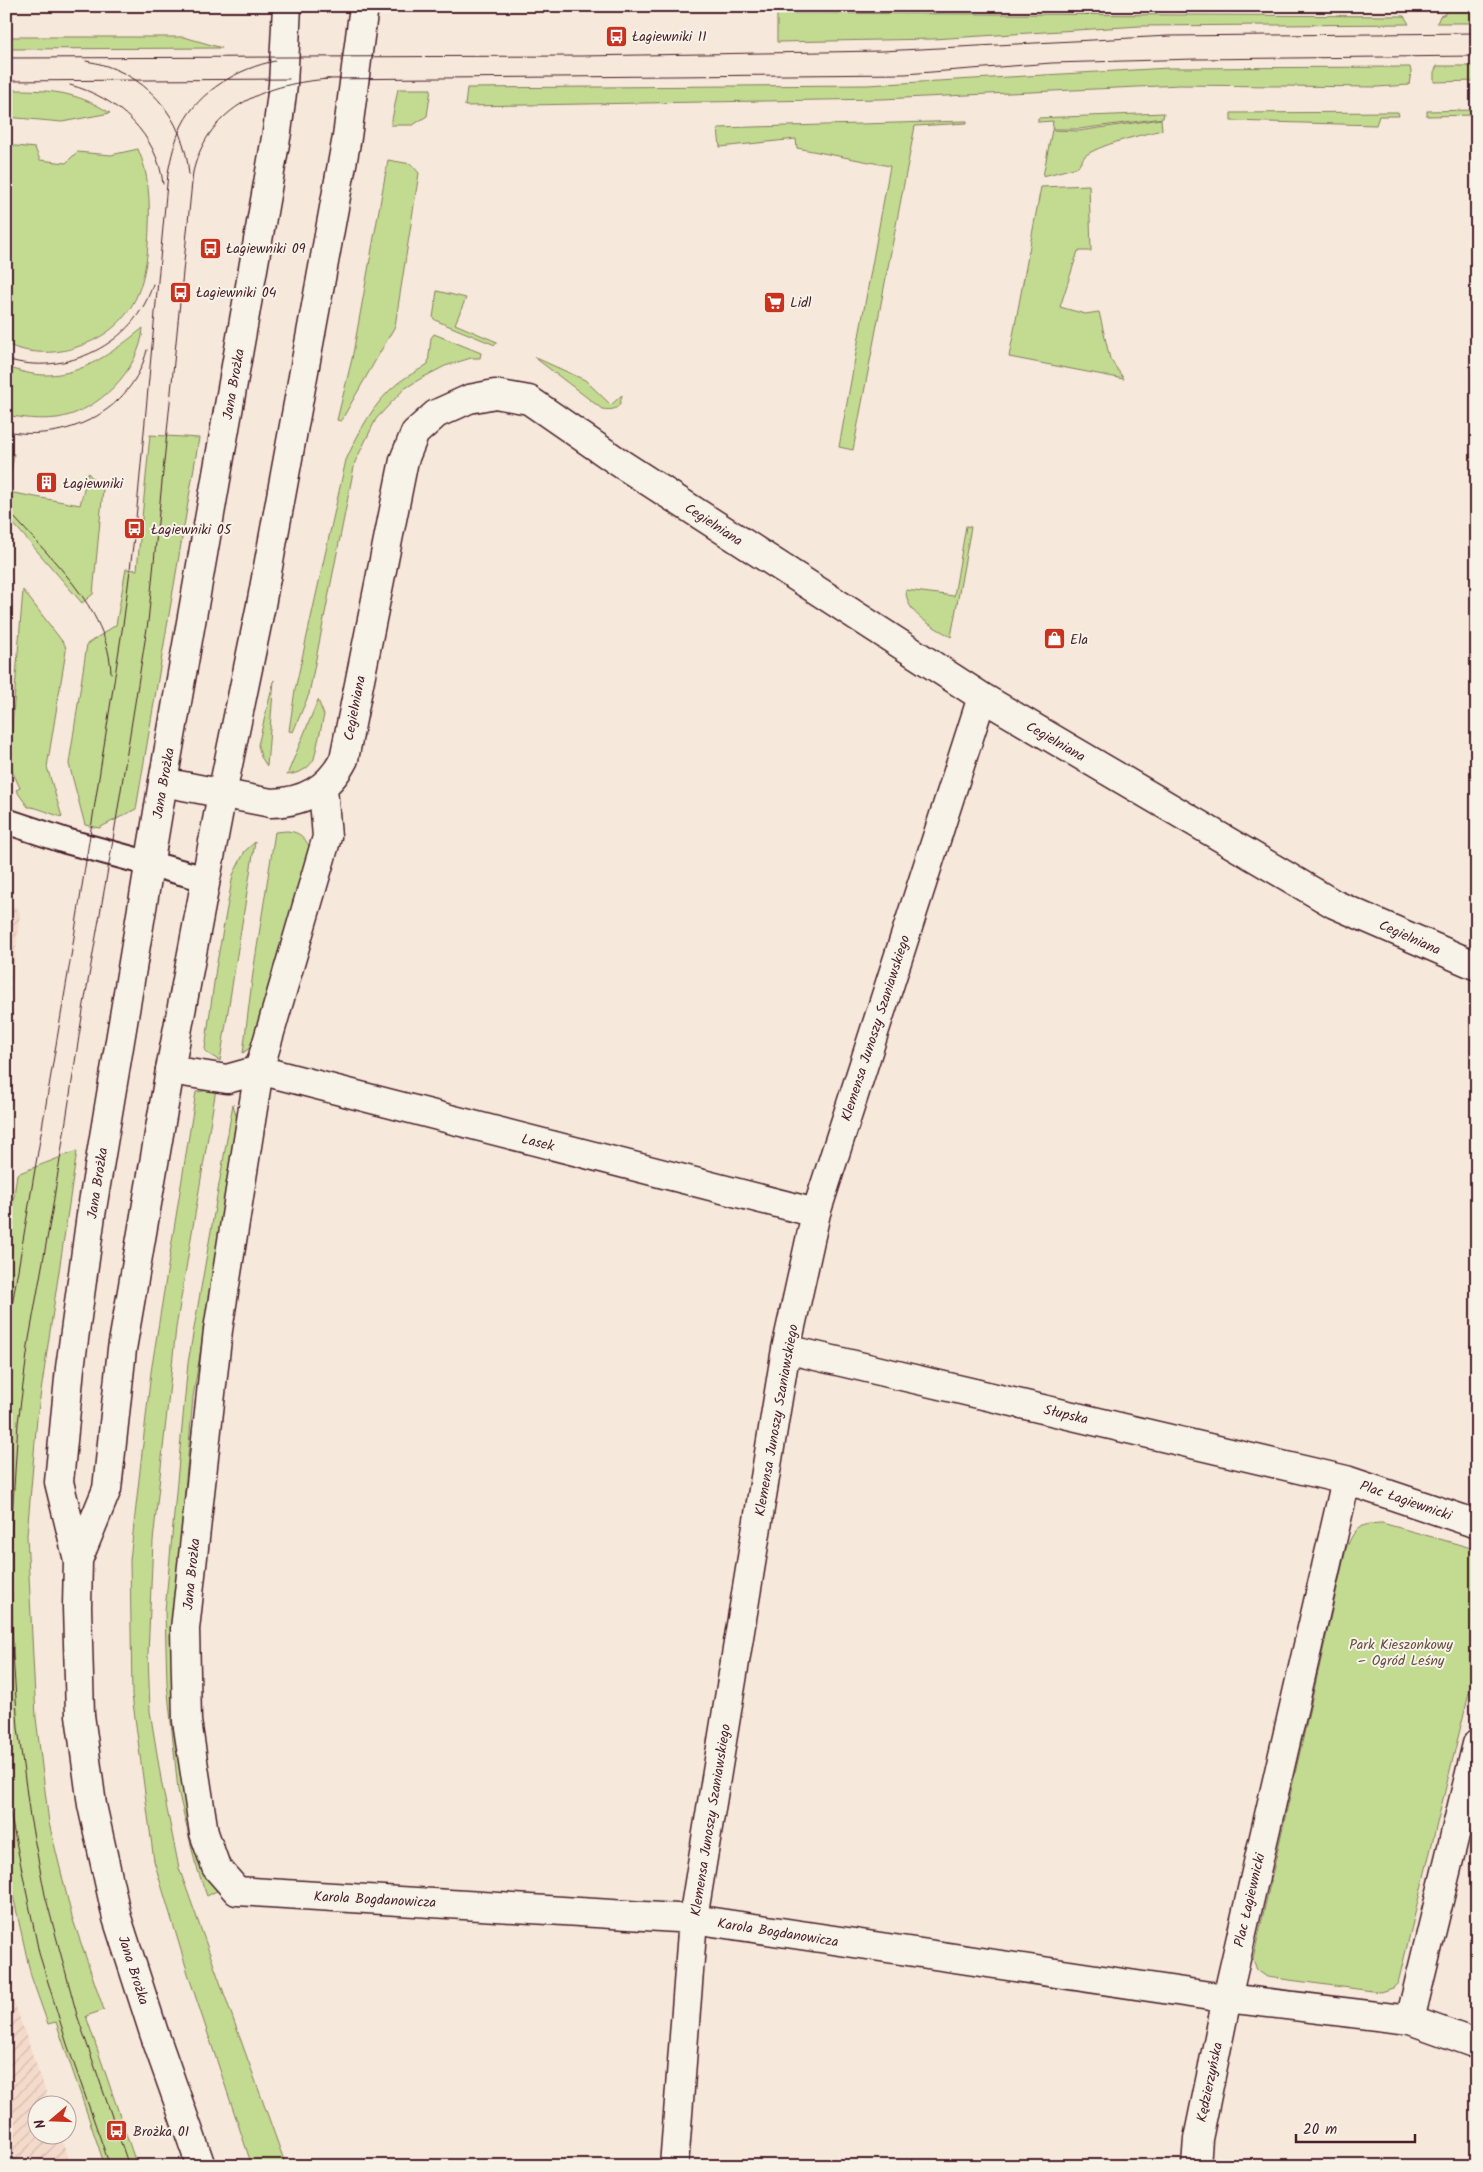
<svg xmlns="http://www.w3.org/2000/svg" width="1483" height="2172" viewBox="0 0 1483 2172" font-family="Kalam,sans-serif">
	<style>
		.industrial { fill: url(#industrial-furrows) }
		.green { fill: #c2db91; stroke: #867d5e }
		.lines { fill: none; stroke-linecap: round; stroke-linejoin: round }
		.service-casing { stroke: #4a1f2b; stroke-width: 28 }
		.minor-casing { stroke: #4a1f2b; stroke-width: 31 }
		.secondary-casing { stroke: #4a1f2b; stroke-width: 31 }
		.service { stroke: #f7f3e8; stroke-width: 24 }
		.minor { stroke: #f7f3e8; stroke-width: 28 }
		.secondary { stroke: #f7f3e8; stroke-width: 28 }
		.tram { stroke: #4a1f2b; stroke-width: 1 }
		.labels { text-anchor: middle; stroke-width: 4; stroke-linejoin: round; paint-order: stroke }
		.poi-label { font-size: 14px; fill: #4a1f2b; stroke: #f7f3e8; text-anchor: start }
		.street-label { font-size: 14px; fill: #4a1f2b; stroke: #f7f3e8 }
		.park-label { font-size: 14px; fill: #684e44; stroke: #f7f3e8 }
	</style>
	<defs>
		<pattern id="industrial-furrows" width="10" height="10" patternUnits="userSpaceOnUse" patternTransform="scale(1.25)"><rect width="10" height="10" fill="#f4daca"/><path d="M-1 1l2-2M0 10L10 0M9 11l2-2" fill="none" stroke="#d3bbae"/></pattern>
	</defs>
	<rect width="100%" height="100%" fill="#f6e8da"/>
	<filter id="ink" filterUnits="userSpaceOnUse"><feTurbulence type="fractalNoise" baseFrequency=".02" numOctaves="2"/><feDisplacementMap in="SourceGraphic" scale="10" xChannelSelector="R" yChannelSelector="G"/><feConvolveMatrix kernelMatrix="1 2 1 2 8 2 1 2 1" color-interpolation-filters="sRGB"/></filter>
	<g filter="url(#ink)">
		<path class="industrial" d="M6,899L20,912L6,1035Z
			M6,1979L50,2104H38V2134L60,2135L71,2166H6Z"/>
		<path class="green" d="M1447,10H1477V23H1437L1440,16L1445,14Z
			M777,13L1404,16L1409,24L1140,26L933,39L777,42Z
			M6,37H184L222,48L6,49Z
			M1437,66H1477V81L1434,82V72Z
			M1410,67L1411,72L1409,85L1377,87L1180,85L882,99L465,106L467,88L867,85L1169,68Z
			M398,89H431L427,116L413,125H391Z
			M6,90C47,90 74,90 110,113L62,122L6,117Z
			M1477,110V115L1427,116V111Z
			M1398,112L1399,116H1379L1376,125L1231,121V113Z
			M1164,113L1163,118L1079,129H1052L1053,121L1038,122V118Z
			M1161,119L1162,130C1145,134 1096,145 1084,157C1082,160 1080,164 1078,167L1043,176L1052,130L1079,131Z
			M967,121V123L915,126L853,450L839,447L890,166L797,148L796,139L720,147L718,128Z
			M6,145L35,148L40,160L66,163L77,152L111,155L138,149C149,174 150,200 149,227C147,284 136,327 77,347C54,355 28,354 6,344Z
			M388,160L411,164L419,173L395,326L341,421L337,420L352,359Z
			M1089,185L1091,251H1078L1060,307L1085,314L1099,312L1110,359L1124,379L1009,357L1041,187Z
			M437,291L466,298L455,324L497,342L495,345L437,321L433,318Z
			M143,328C140,370 98,412 57,418C39,420 23,418 6,415V366C61,390 101,362 143,328Z
			M434,334L481,353L480,358H471L445,366L420,379L404,389L376,419L355,462L309,694L293,732L289,731L295,690L346,460C359,432 373,403 398,383C407,376 418,371 428,364L431,338Z
			M534,357L585,380L611,405L622,395C620,408 616,411 602,409Z
			M150,435L199,438L136,809L99,828L85,825L69,764L87,644L116,625L126,569L137,570Z
			M6,452L14,454L8,492L80,505L88,473L103,489L93,594L82,603L6,515Z
			M966,526L971,527L951,637C932,625 906,615 906,590L954,596Z
			M23,590L65,645L66,651L47,767L62,817C53,815 36,806 28,807L16,790L20,788L9,764Z
			M274,680L267,766L261,757L258,745Z
			M318,700L324,715L314,759C308,770 299,773 287,775Z
			M287,831C300,832 304,837 311,849L252,1046L243,1053L253,973L275,832Z
			M255,842L220,1061L207,1053L205,1049L216,968L233,875L245,851Z
			M216,1089L176,1328L153,1541L148,1654L150,1711L162,1785L179,1868L286,2166H252L190,1980L154,1861L132,1695L130,1560L151,1372L196,1092Z
			M233,1104L238,1123L193,1397L176,1596L224,1887L207,1896L195,1862L178,1790L167,1683L165,1611L188,1363Z
			M77,1151L37,1418L27,1535L36,1718L49,1823L72,1917L104,2010L86,2016L137,2166H105L56,2022L48,2024L31,1976L6,1864V1252L17,1174Z
			M1382,1523L1468,1547L1477,1552V1660L1398,1983L1393,1988L1380,1992L1267,1977L1257,1970L1253,1959L1346,1549C1355,1528 1358,1524 1382,1523Z"/>
		<g class="lines">
			<defs>
				<path id="service" d="M6,821L66,841L206,879"/>
				<path id="minor" d="M163,782L271,803C304,802 329,789 344,759L404,460L415,433L436,414L469,399L495,394L529,400L620,463L982,697L1334,904L1477,966
					M323,788L327,837L259,1070L218,1330L185,1629L187,1721L204,1833L216,1867L237,1891L693,1919L1210,1996L1410,2020L1477,2044
					M170,1070L227,1079L259,1070L816,1213
					M786,1349L1346,1480L1477,1524
					M1410,2020L1477,1744
					M674,2166L693,1919L786,1349L816,1213L982,697
					M1196,2166L1198,2139L1227,1998L1346,1480"/>
				<path id="secondary" d="M78,1560L107,1489L122,1349L170,1070L222,794L261,605L347,137L364,6
					M201,2166L154,2033L117,1918L92,1805L80,1715L77,1607L78,1560L59,1482L70,1368L91,1215L163,782L277,132L283,85L287,6"/>
			</defs>
			<use href="#service" class="service-casing"/>
			<use href="#minor" class="minor-casing"/>
			<use href="#secondary" class="secondary-casing"/>
			<use href="#service" class="service"/>
			<use href="#minor" class="minor"/>
			<use href="#secondary" class="secondary"/>
			<path class="tram" d="M6,58L581,56L882,51L1169,36L1477,33
				M86,61C145,70 185,117 189,175
				M324,79L905,74L1052,63L1196,59L1477,56
				M6,81L289,79
				M70,85C117,97 158,135 163,184
				M6,359C65,378 135,344 153,284
				M6,431C65,443 132,412 147,350
				M6,508C47,556 109,607 111,673
				M6,1341L72,950L124,618L135,529L168,173C171,157 175,140 182,125C199,91 239,68 275,61
				M6,1793L39,1953L67,2044L110,2166
				M129,2166L77,2015L45,1895L30,1817L18,1728L13,1655L11,1565L12,1519L18,1423L29,1339L52,1211L84,1004L111,852L148,622L193,172C209,105 268,83 330,79"/>
		</g>
	</g>
	<defs>
		<symbol id="bus-square" viewBox="-11 -11 22 22"><rect x="-9" y="-9" width="18" height="18" rx="4" fill="#c8321e" stroke="#f7f3e8"/><path d="M-5-6H5V4H4V6H2V4H-2V6H-4V4H-5ZM-3.5-4V0h7V-4ZM-3.5 1.2v1.5H-2V1.2ZM2 1.2v1.5H3.5V1.2Z" fill="#fff"/></symbol>
		<symbol id="supermarket-square" viewBox="-11 -11 22 22"><rect x="-9" y="-9" width="18" height="18" rx="4" fill="#c8321e" stroke="#f7f3e8"/><path d="M-6-5.5h2.5l.6 2H6L4.5 2H-2.5L-4.4-4H-6ZM-1.5 3.2a1.3 1.3 0 1 0 .1 0ZM3 3.2a1.3 1.3 0 1 0 .1 0Z" fill="#fff"/></symbol>
		<symbol id="building-square" viewBox="-11 -11 22 22"><rect x="-9" y="-9" width="18" height="18" rx="4" fill="#c8321e" stroke="#f7f3e8"/><path d="M-4-6H4V6H1V3H-1V6H-4ZM-2.5-4.3h1.7v1.8h-1.7ZM.8-4.3h1.7v1.8H.8ZM-2.5-1h1.7V.8h-1.7ZM.8-1h1.7V.8H.8Z" fill="#fff"/></symbol>
		<symbol id="shop-square" viewBox="-11 -11 22 22"><rect x="-9" y="-9" width="18" height="18" rx="4" fill="#c8321e" stroke="#f7f3e8"/><path d="M-5-2.5h2.3a2.7 3.5 0 0 1 5.4 0H5L5.5 6h-11ZM-1.5-2.5h3a1.5 2.3 0 0 0-3 0Z" fill="#fff"/></symbol>
	</defs>
	<g fill-rule="evenodd">
		<use href="#bus-square" x="604" y="24" width="25" height="25"/>
		<use href="#bus-square" x="198" y="236" width="25" height="25"/>
		<use href="#bus-square" x="168" y="280" width="25" height="25"/>
		<use href="#supermarket-square" x="762" y="290" width="25" height="25"/>
		<use href="#building-square" x="34" y="470" width="25" height="25"/>
		<use href="#bus-square" x="122" y="516" width="25" height="25"/>
		<use href="#shop-square" x="1042" y="626" width="25" height="25"/>
		<use href="#bus-square" x="104" y="2118" width="25" height="25"/>
	</g>
	<g class="labels">
		<g class="poi-label">
			<text x="632" y="41">Łagiewniki 11</text>
			<text x="226" y="253">Łagiewniki 09</text>
			<text x="196" y="297">Łagiewniki 04</text>
			<text x="790" y="307">Lidl</text>
			<text x="63" y="488">Łagiewniki</text>
			<text x="151" y="534">Łagiewniki 05</text>
			<text x="1070" y="644">Ela</text>
			<text x="133" y="2136">Brożka 01</text>
		</g>
		<g class="street-label">
			<text transform="translate(233 384) rotate(-80)" y="5">Jana Brożka</text>
			<text transform="translate(714 524) rotate(33)" y="5">Cegielniana</text>
			<text transform="translate(354 708) rotate(-79)" y="5">Cegielniana</text>
			<text transform="translate(1056 741) rotate(30)" y="5">Cegielniana</text>
			<text transform="translate(163 783) rotate(-80)" y="5">Jana Brożka</text>
			<text transform="translate(1410 937) rotate(24)" y="5">Cegielniana</text>
			<text transform="translate(875 1028) rotate(-72)" y="5">Klemensa Junoszy Szaniawskiego</text>
			<text transform="translate(538 1142) rotate(14)" y="5">Lasek</text>
			<text transform="translate(97 1183) rotate(-81)" y="5">Jana Brożka</text>
			<text transform="translate(1066 1414) rotate(13)" y="5">Słupska</text>
			<text transform="translate(776 1420) rotate(-80)" y="5">Klemensa Junoszy Szaniawskiego</text>
			<text transform="translate(1406 1500) rotate(19)" y="5">Plac Łagiewnicki</text>
			<text transform="translate(191 1574) rotate(-84)" y="5">Jana Brożka</text>
			<text transform="translate(710 1820) rotate(-81)" y="5">Klemensa Junoszy Szaniawskiego</text>
			<text transform="translate(375 1899) rotate(3)" y="5">Karola Bogdanowicza</text>
			<text transform="translate(1249 1900) rotate(-77)" y="5">Plac Łagiewnicki</text>
			<text transform="translate(778 1932) rotate(9)" y="5">Karola Bogdanowicza</text>
			<text transform="translate(134 1970) rotate(72)" y="5">Jana Brożka</text>
			<text transform="translate(1209 2082) rotate(-78)" y="5">Kędzierzyńska</text>
		</g>
		<g class="park-label">
			<text x="1401" y="1649">Park Kieszonkowy<tspan x="1401" dy="16">– Ogród Leśny</tspan></text>
		</g>
	</g>
	<rect width="1483" height="2172" fill="none" stroke="#f7f3e8" stroke-width="25"/>
	<rect x="12" y="12" width="1458" height="2147" fill="none" stroke="#4a1f2b" stroke-width="2" filter="url(#ink)"/>
	<g transform="translate(52 2120) rotate(251)"><circle r="24" fill="#f7f3e8" stroke="#b29e9c"/>
	<path d="M0-4L9 19L0 12L-9 19Z" fill="#c8321e"/>
	<text y="-8" font-size="14" font-weight="bold" text-anchor="middle" fill="#4a1f2b">N</text>
	</g>
	<path d="M1296 2134v8h119v-8" fill="none" stroke="#4a1f2b" stroke-width="2.5"/>
	<text x="1303" y="2134" font-size="15" fill="#4a1f2b" stroke="#f7f3e8" stroke-width="4" paint-order="stroke">20 m</text>
</svg>
